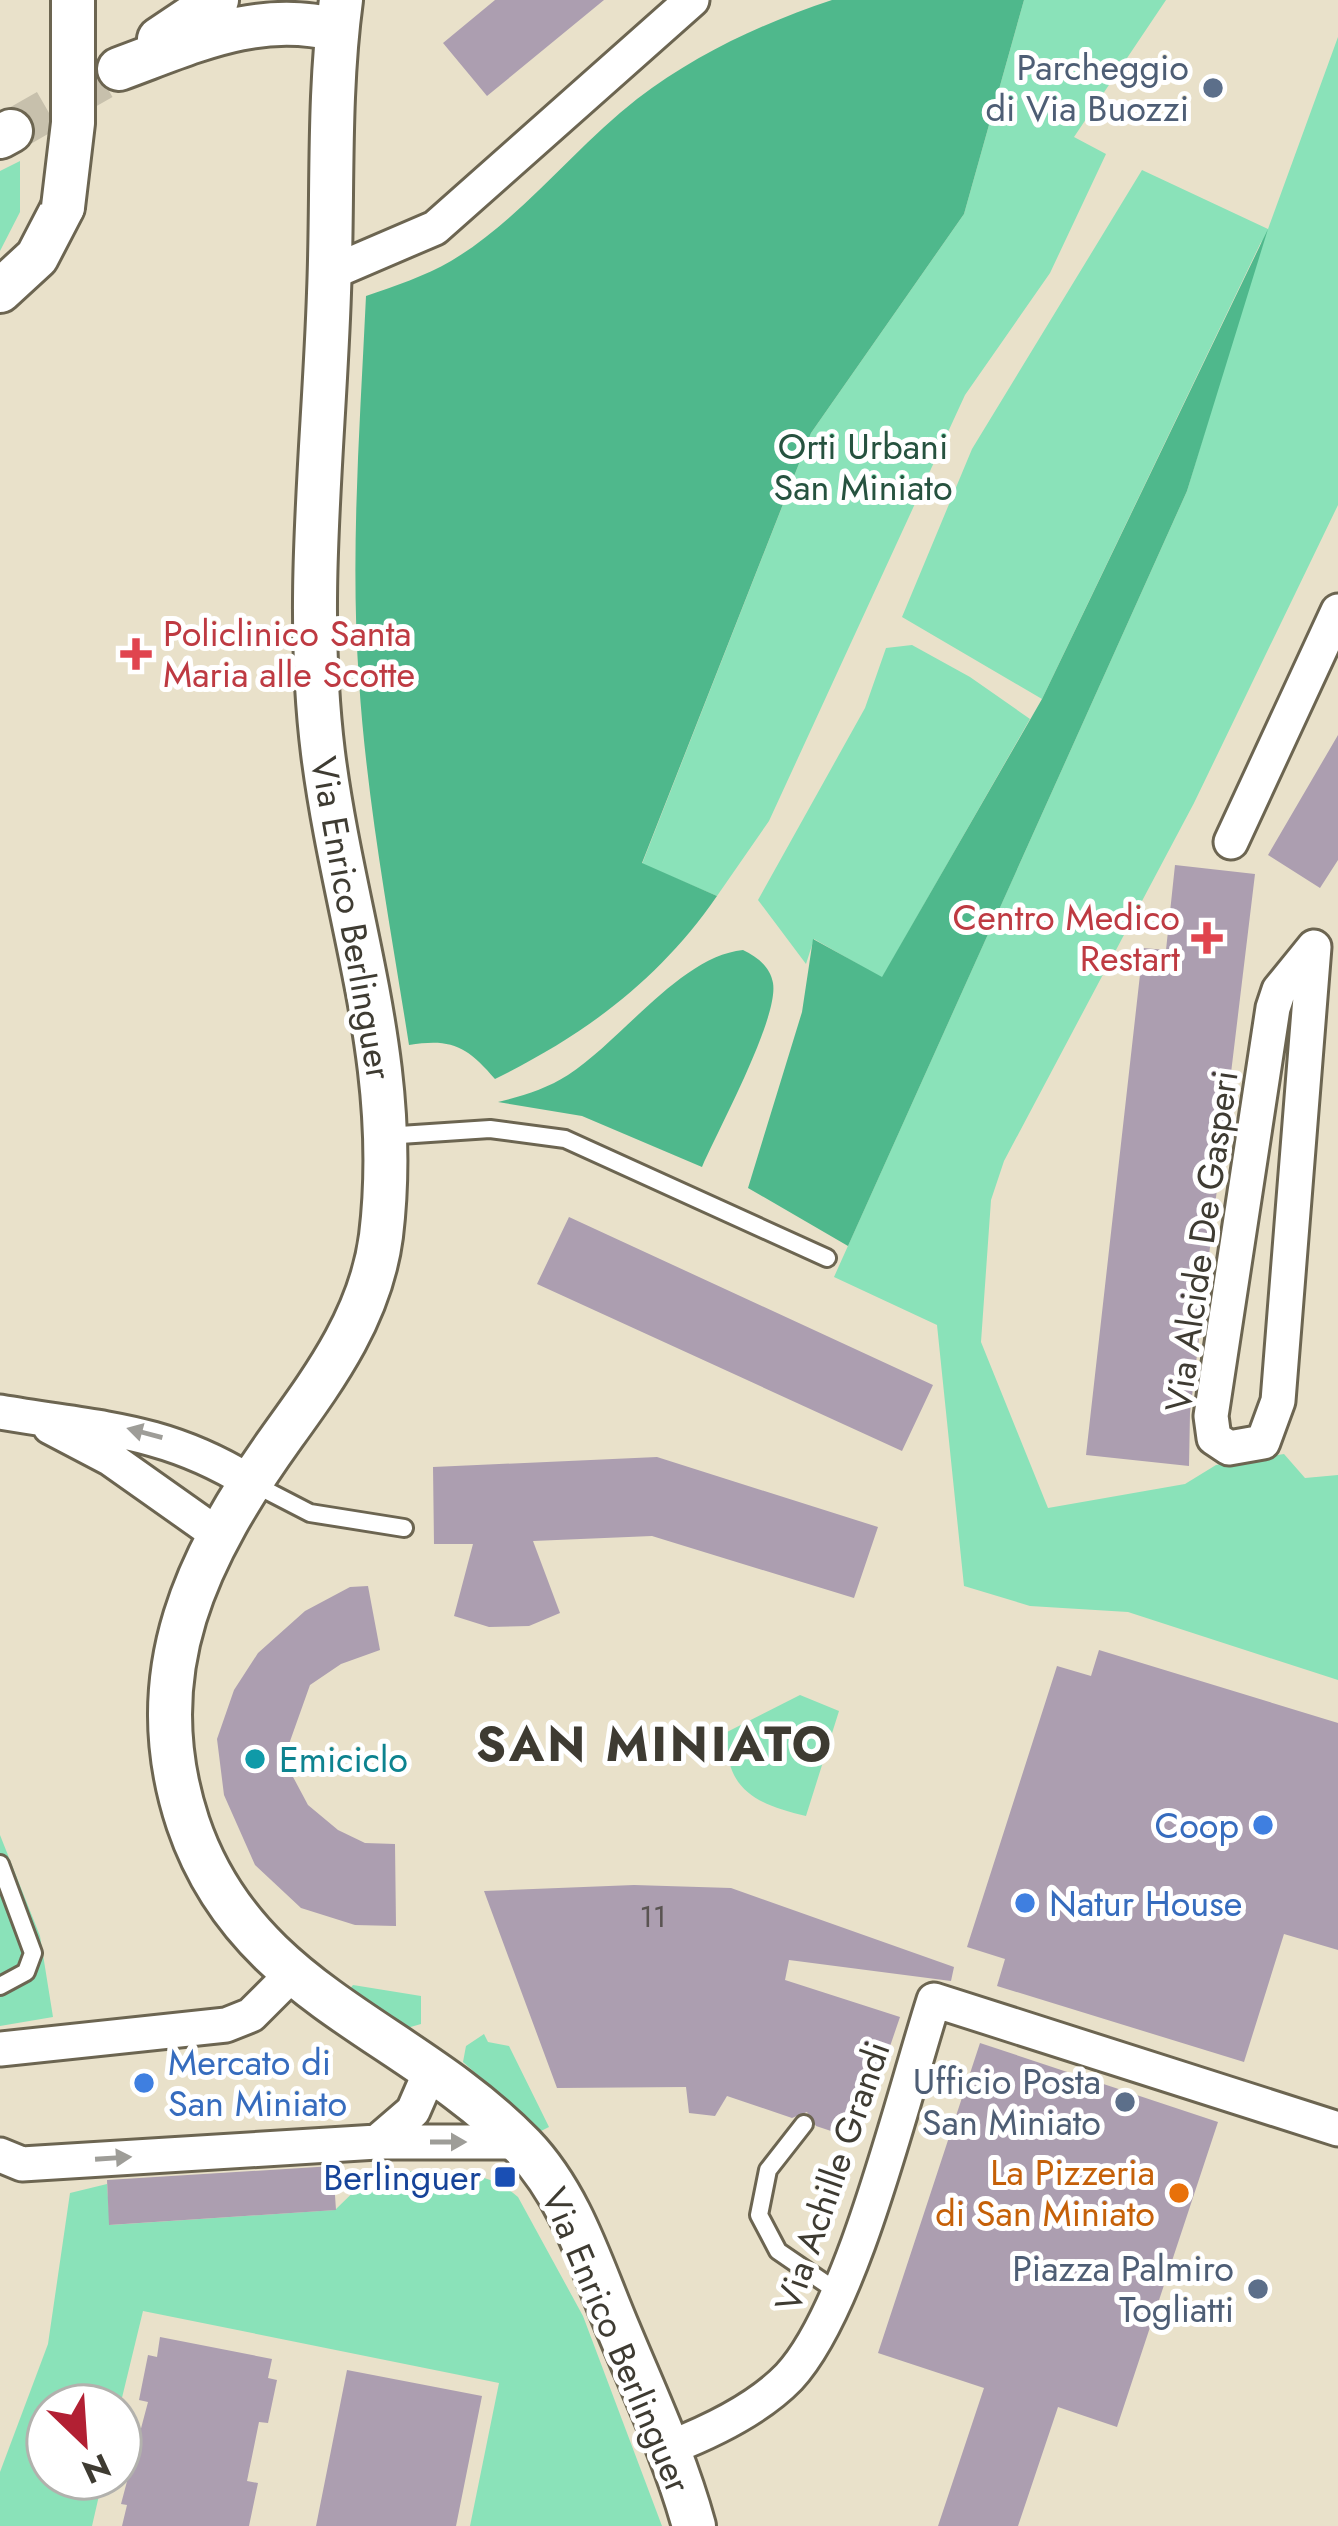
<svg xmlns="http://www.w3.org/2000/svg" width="1338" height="2526" viewBox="0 0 1338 2526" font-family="Jost,sans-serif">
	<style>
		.green { fill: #8ae2b9 }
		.forest { fill: #4fb88c }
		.building { fill: #ac9eb0 }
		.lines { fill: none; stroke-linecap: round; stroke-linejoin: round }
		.tertiary-tunnel { stroke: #c7c0ac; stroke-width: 42; stroke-dasharray: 42 21; stroke-linecap: butt }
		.service-casing { stroke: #6c6551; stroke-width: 22 }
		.minor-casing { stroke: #6c6551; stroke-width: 39 }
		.tertiary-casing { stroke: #6c6551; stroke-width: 48 }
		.service { stroke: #fff; stroke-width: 16 }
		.minor { stroke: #fff; stroke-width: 33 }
		.tertiary { stroke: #fff; stroke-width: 42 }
		.tertiary-bridge-casing { stroke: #6c6551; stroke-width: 48; stroke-linecap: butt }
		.tertiary-bridge { stroke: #fff; stroke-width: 42 }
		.oneway { fill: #9e9d98 }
		.service-dot { fill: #5c6f8a; stroke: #fff; stroke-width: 4.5 }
		.health-dot { fill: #e0444e; stroke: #fff; stroke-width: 4.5 }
		.culture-dot { fill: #0f9aa8; stroke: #fff; stroke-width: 4.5 }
		.shop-dot { fill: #3f7fe0; stroke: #fff; stroke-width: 4.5 }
		.transit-dot { fill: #1a4fb4; stroke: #fff; stroke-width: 4.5 }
		.food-dot { fill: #e8710a; stroke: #fff; stroke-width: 4.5 }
		.labels { text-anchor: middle; stroke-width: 10; stroke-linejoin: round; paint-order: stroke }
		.number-label { font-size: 30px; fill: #5a5452 }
		.service-label { font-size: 36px; fill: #4e5e75; stroke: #fff; text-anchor: end }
		.park-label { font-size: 36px; fill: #26523f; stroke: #fff }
		.health-label { font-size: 36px; fill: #be3a42; stroke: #fff; text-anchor: start }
		.street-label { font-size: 36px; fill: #3e3b32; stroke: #fff }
		.culture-label { font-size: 36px; fill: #0d838f; stroke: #fff; text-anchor: start }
		.shop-label { font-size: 36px; fill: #366cbe; stroke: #fff; text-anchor: start }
		.food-label { font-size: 36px; fill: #c56008; stroke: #fff; text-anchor: end }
		.transit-label { font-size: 36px; fill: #164399; stroke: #fff; text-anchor: end }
		.district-label { font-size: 48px; font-weight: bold; letter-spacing: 3px; fill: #3e3b32; stroke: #fff }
	</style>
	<rect width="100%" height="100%" fill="#e9e1ca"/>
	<path class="green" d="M1024,0H1166L1074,137L1106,154L1050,273L965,395L769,821L717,896L642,864L811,433L964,214Z
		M1338,37V505L1194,803L1004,1161L991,1200L981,1342L1048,1508L1185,1484L1216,1465L1284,1454L1305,1478L1338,1475V1680L1128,1612L1030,1606L964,1586L937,1325L834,1277L1187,491L1262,240L1042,699L902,617L972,449L1142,170L1268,229Z
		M20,161V212L0,251V171Z
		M912,645L970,677L1030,719L882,978L814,939L806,964L758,900L865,708L886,648Z
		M800,1695L839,1711L806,1816C756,1804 724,1790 727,1732Z
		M0,1835L40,1936L53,2017L0,2026Z
		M353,1985L421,1996V2024L407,2028L349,1990Z
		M484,2034L488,2042L509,2046L549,2127L541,2131L463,2062L466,2046Z
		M375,2171C422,2173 481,2163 518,2197L583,2316L662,2526H470L499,2383L143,2311L120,2406H48V2478H103L92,2526H0V2472L48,2344L70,2193L107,2184L110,2225L335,2210Z"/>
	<path class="forest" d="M832,0H1024L964,214L811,433L642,863L717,896C659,980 586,1034 495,1079C467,1046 451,1038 409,1045C390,924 367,803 359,681C350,553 360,424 366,296C395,286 425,276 451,261C521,219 573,149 637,99C696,54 763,23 832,0Z
		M1268,229L1187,491L848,1246L748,1188L802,1012L813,939L882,977L1042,699Z
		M743,950C757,957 770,966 773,983C779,1018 718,1130 702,1167L582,1116L498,1102C523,1096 546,1089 568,1075C622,1040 681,956 743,950Z"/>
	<path class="building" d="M495,0H604L487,96L443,43Z
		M1338,735V860L1320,888L1268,855Z
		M1175,865L1255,874L1190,1413L1189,1466L1086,1455L1143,948L1166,950Z
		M569,1217L933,1385L902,1451L537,1284Z
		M657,1457L878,1527L854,1598L652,1536L533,1541L560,1613L529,1626L489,1627L454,1616L473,1544H434L433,1467Z
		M368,1586L380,1650L341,1664L310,1685L289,1744L292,1775L308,1805L338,1830L365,1843L395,1844L396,1926L355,1925L301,1908L255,1865L224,1795L217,1739L234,1690L258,1653L305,1611L350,1587Z
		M1099,1650L1338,1723V1950L1284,1934L1244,2062L997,1986L1005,1959L967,1947L1057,1666L1091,1676Z
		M634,1885L731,1888L954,1967L951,1981L789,1960L785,1980L900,2017L858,2140L816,2126L807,2112L792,2118L727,2096L715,2116L689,2113L686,2087L557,2088L484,1891Z
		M980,2043L1218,2122L1117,2427L1058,2407L1018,2526H938L984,2388L878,2353Z
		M333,2166L336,2210L109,2225L107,2180Z
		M160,2337L272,2359L268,2378L277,2380L268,2423L259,2422L247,2481L258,2483L249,2526H122L127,2505L121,2504L148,2402L139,2400L148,2355L157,2357Z
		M347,2370L482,2396L456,2526H316Z"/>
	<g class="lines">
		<path class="tertiary-tunnel" d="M11,131L119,69"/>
		<defs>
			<path id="service" d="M385,1136L490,1129L565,1139L827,1258
				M252,1483L310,1513L404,1528
				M0,1864L33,1953L26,1972L0,1986
				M804,2124L768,2170L759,2215L778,2251L838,2292"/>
			<path id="minor" d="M330,273L435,228L692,0
				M1231,842L1338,611
				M1314,947L1278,1401L1263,1442L1229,1448L1214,1438L1211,1416L1273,1008L1279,990Z
				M0,1412C97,1429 163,1428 250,1482
				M50,1427L111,1459L217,1534
				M0,2049L226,2025L251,2015L291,1975
				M377,2142L413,2111L430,2072
				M0,2155L22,2164L377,2142H518
				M671,2447C712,2431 758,2409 789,2377C853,2308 903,2096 934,2000L1338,2129"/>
			<path id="tertiary" d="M341,0C328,96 333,196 329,293C324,446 304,600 323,753C344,919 402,1063 381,1236C371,1313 328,1373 284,1434C198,1554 138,1672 188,1823C246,1995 409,2028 523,2146C572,2197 592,2268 619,2331C646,2396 675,2457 694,2526
				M159,39L217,0
				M119,69C193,42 257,10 337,30
				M0,137L11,131
				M0,291L37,257L63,207"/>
		</defs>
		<use href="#service" class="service-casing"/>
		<use href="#minor" class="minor-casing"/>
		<use href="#tertiary" class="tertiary-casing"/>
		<use href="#service" class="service"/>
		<use href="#minor" class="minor"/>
		<use href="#tertiary" class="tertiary"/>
		<defs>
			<path id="tertiary-bridge" d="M63,207L73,123V0"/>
		</defs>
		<use href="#tertiary-bridge" class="tertiary-bridge-casing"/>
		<use href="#tertiary-bridge" class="tertiary-bridge"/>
	</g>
	<defs><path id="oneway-solid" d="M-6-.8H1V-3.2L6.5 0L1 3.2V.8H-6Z" transform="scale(3)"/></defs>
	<g class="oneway">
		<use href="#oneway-solid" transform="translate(145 1433) rotate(-165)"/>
		<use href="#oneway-solid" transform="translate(448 2142)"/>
		<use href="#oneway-solid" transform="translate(113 2158) rotate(-4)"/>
	</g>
	<g class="service-dot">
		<circle cx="1213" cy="88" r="12"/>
		<circle cx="1125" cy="2102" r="12"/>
		<circle cx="1258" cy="2289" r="12"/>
	</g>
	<g class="health-dot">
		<path d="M130 636h12v12h12v12h-12v12h-12v-12h-12v-12h12z"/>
		<path d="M1201 920h12v12h12v12h-12v12h-12v-12h-12v-12h12z"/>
	</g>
	<circle class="culture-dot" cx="255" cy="1759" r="12"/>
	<g class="shop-dot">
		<circle cx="1263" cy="1825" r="12"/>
		<circle cx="1025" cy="1903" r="12"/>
		<circle cx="144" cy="2083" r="12"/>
	</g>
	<rect class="transit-dot" x="493" y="2165" width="24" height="24" rx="6"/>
	<circle class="food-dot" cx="1179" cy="2193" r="12"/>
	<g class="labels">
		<g class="number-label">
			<text x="653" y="1927">11</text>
		</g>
		<g class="service-label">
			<text x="1189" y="80">Parcheggio<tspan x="1189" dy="41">di Via Buozzi</tspan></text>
			<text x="1101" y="2094">Ufficio Posta<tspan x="1101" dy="41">San Miniato</tspan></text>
			<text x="1234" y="2281">Piazza Palmiro<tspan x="1234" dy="41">Togliatti</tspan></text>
		</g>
		<g class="park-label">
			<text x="863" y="459">Orti Urbani<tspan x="863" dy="41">San Miniato</tspan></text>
		</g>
		<g class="health-label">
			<text x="163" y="646">Policlinico Santa<tspan x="163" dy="41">Maria alle Scotte</tspan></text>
			<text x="1180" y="930" text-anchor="end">Centro Medico<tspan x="1180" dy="41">Restart</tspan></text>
		</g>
		<g class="street-label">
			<text transform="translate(352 918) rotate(80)" y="13">Via Enrico Berlinguer</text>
			<text transform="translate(1201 1241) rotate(-82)" y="13">Via Alcide De Gasperi</text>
			<text transform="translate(832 2176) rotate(-71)" y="13">Via Achille Grandi</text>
			<text transform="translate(617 2340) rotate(67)" y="13">Via Enrico Berlinguer</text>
		</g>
		<g class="culture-label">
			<text x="279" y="1772">Emiciclo</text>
		</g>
		<g class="shop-label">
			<text x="1239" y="1838" text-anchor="end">Coop</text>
			<text x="1049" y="1916">Natur House</text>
			<text x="168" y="2075">Mercato di<tspan x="168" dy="41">San Miniato</tspan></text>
		</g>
		<g class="food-label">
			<text x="1155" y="2185">La Pizzeria<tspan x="1155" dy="41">di San Miniato</tspan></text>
		</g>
		<g class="transit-label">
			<text x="481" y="2190">Berlinguer</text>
		</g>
		<g class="district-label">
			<text x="655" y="1761">SAN MINIATO</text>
		</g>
	</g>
	<g transform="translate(84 2442) rotate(155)"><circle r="57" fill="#ffffff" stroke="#b2b1ad" stroke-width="3"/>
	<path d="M0-9L21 45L0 30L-21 45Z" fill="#b22033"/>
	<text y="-18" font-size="33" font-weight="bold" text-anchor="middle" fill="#3e3b32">N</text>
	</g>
</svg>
